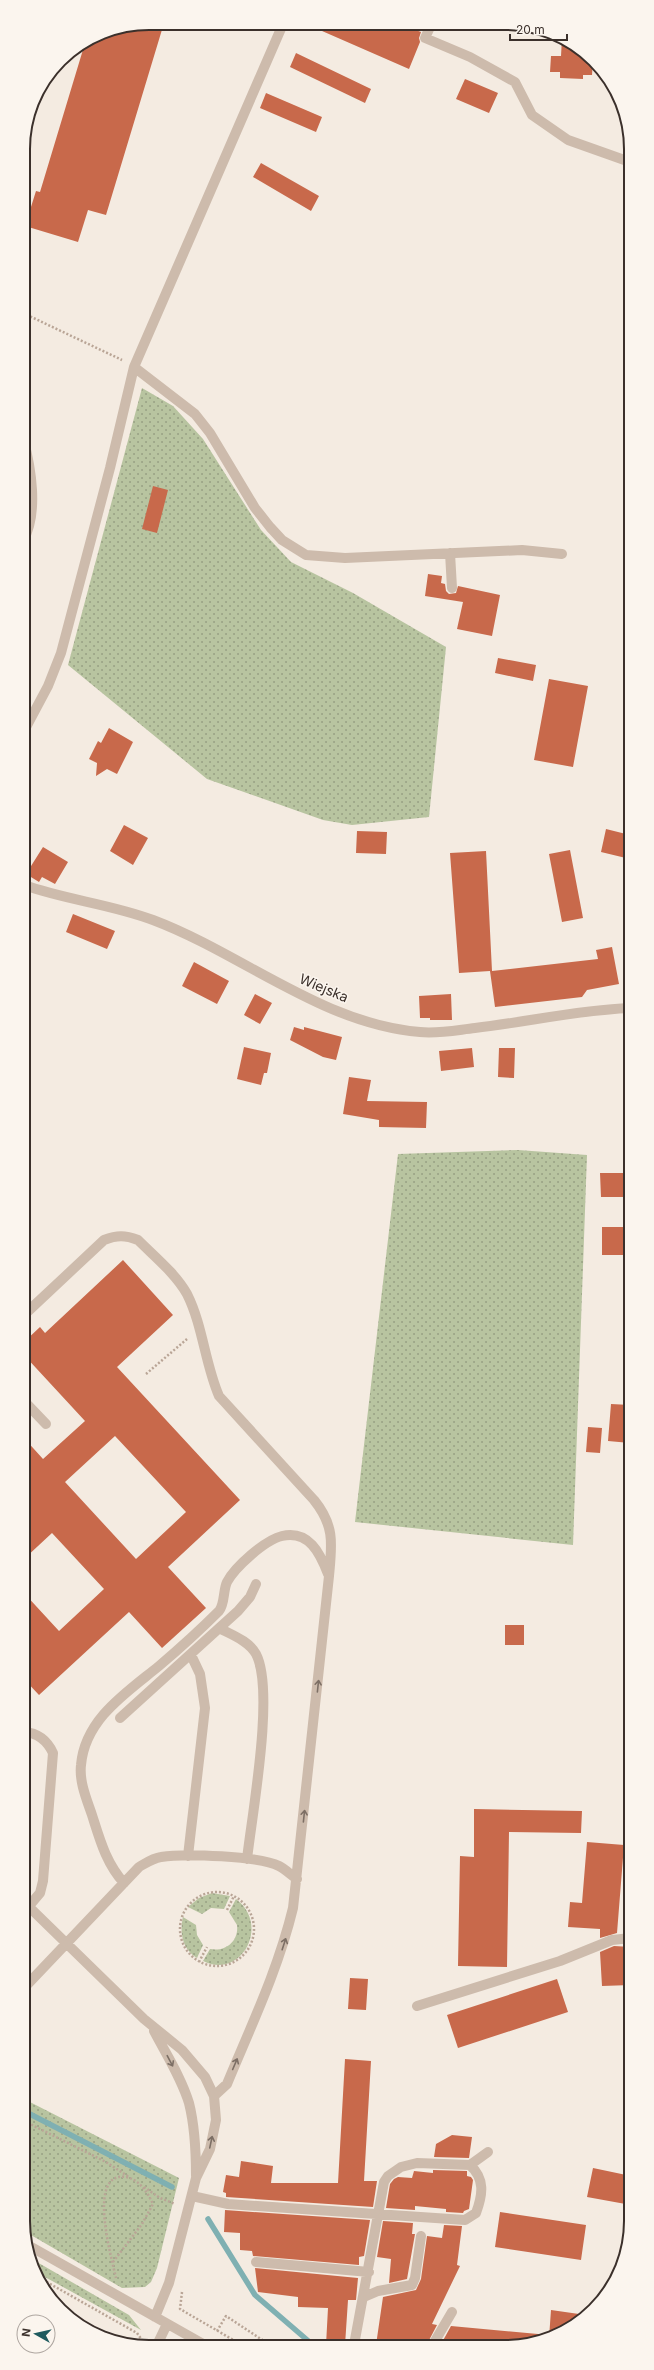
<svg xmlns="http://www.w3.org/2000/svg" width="654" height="2370" viewBox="0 0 654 2370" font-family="Inter,sans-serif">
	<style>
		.grass { fill: url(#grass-dots) }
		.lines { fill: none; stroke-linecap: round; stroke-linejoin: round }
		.stream { stroke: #7fb0b2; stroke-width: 5.5 }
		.building { fill: #c8694b; fill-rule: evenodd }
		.path { stroke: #b9a596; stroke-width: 2.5; stroke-dasharray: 2 2; stroke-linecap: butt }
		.minor { stroke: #cdbbac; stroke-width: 10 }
		.oneway { stroke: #7d6f65 }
		.labels { text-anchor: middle; stroke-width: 3; stroke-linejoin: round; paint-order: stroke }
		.street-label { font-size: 14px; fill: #3b302b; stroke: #fbf5ee }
		.rim { fill: none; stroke: #3b302b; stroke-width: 2 }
	</style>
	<defs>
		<pattern id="grass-dots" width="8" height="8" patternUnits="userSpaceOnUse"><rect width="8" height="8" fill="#b8c4a0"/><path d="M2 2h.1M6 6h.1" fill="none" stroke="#97a083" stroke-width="1.8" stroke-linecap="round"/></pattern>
	</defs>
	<rect width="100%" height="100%" fill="#f4ebe1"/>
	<path class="grass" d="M142,388L173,406L203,439L261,530L291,562L353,593L446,647L429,817L352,825L323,820L207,779L68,665Z
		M518,1150L587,1155L573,1545L355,1522L398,1154Z
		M212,1893L230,1896L224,1909L211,1908L202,1914L188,1907L199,1898Z
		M236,1899C271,1925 241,1980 203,1961L210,1949C226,1952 239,1941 237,1925L229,1912Z
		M183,1917L196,1925L197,1935L203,1945L197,1958C183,1950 179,1933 183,1917Z
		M24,2099L179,2178L157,2268L151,2282L145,2287L122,2288L24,2231Z
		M30,2258L129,2315L141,2330L34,2271Z"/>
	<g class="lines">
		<path class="stream" d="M24,2111L172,2187
			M208,2219L255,2295L313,2345"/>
	</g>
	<path class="building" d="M153,23H164L106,215L88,210L78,242L25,226L36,191L40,192L85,43L101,32Z
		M306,24L403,25L421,32L419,38L420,42L409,69Z
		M562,38L568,40L593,60L592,75H583V79L560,78V72H550L551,56H561Z
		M296,53L371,89L365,103L290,67Z
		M465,79L498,93L489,113L456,99Z
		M266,93L322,117L316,132L260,108Z
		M261,163L319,196L311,211L253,177Z
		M153,486L168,490L157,533L142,529Z
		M428,574L442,576L441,583L445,584L446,591L449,594L456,593L458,586L500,595L492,636L457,629L463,602L425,596Z
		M498,658L536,665L533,681L495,673Z
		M549,679L588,686L573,767L534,760Z
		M109,728L133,742L117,774L107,769L96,776L97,763L89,759L98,741L101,743Z
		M124,825L148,838L133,865L110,851Z
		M606,829L630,835V859L601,852Z
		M357,831L387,832L386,854L356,853Z
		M43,847L68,862L55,884L42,877L39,882L26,874Z
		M570,850L583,918L562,922L549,854Z
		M486,851L492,971L598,959L596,950L612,947L619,984L587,990L582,997L495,1007L490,971L459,973L450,853Z
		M73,914L115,931L107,949L66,932Z
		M194,962L229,981L217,1004L182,986Z
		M255,994L272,1003L260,1024L244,1015Z
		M451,994L452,1020H430V1018H420L419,996Z
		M294,1027L304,1030V1027L342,1037L336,1060L323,1057L290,1040Z
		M244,1047L271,1053L267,1073H264L261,1085L237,1079Z
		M472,1048L474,1067L441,1071L439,1051Z
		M499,1048H515L514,1078L498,1077Z
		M349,1077L371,1080L367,1101L427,1102L426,1128L379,1127V1120L343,1114Z
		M600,1173H626V1197H601Z
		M602,1227H623V1255H602Z
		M123,1260L173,1315L117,1367L240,1500L168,1567L206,1608L162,1648L129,1612L39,1695L24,1679V1593L59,1631L104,1589L52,1533L24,1559V1438L43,1459L85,1421L24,1355V1342L40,1327L45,1333ZM115,1436L186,1512L136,1559L65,1482Z
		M611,1404L630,1405V1443L608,1441Z
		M588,1427L602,1428L600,1453L586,1452Z
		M505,1625H524V1645H505Z
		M474,1809L582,1811L581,1833L509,1832L507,1967L458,1966L460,1856L474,1857Z
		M587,1842L624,1845L617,1933L600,1938V1929L568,1927L570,1902L582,1903Z
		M614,1946L631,1947V1985L602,1986L600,1952Z
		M350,1978L368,1979L366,2010L348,2009Z
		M557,1979L568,2012L458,2048L447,2015Z
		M345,2059L371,2061L364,2181H377L373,2207L226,2197V2193L223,2192L226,2175L239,2177L241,2161L273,2166L271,2183H338Z
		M452,2135L472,2137L469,2158L434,2157L436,2144Z
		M593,2168L631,2176V2205L587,2197Z
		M433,2170L467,2171V2176L471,2177L473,2180L469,2209L464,2211L463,2213L446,2212V2209L415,2206V2210L386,2208L390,2184L394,2179L398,2177L412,2178L414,2171L433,2173Z
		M225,2210L370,2220L364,2256L359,2257V2265L253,2256L252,2251L240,2250V2233L224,2232Z
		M500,2212L586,2225L581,2260L495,2247Z
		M383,2221L413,2223L412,2234H415L407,2279L389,2283L391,2259L377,2257Z
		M444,2225L462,2226L457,2265L460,2266L432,2324L437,2325L426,2346L376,2345L383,2297L416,2290L421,2279L427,2236L442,2238Z
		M255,2268L358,2278L356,2300H348L345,2345H326L328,2308L298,2307V2297L258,2292Z
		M551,2310L586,2315L561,2334L549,2338Z
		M451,2326L549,2335V2338L522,2346H440Z"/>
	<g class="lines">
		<path class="path" d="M23,313L122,360
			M146,1374L187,1339
			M180 1929a37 37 0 1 1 74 0a37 37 0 1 1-74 0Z
			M227,1910L234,1896
			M199,1962L207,1947
			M24,2121L106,2162L129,2177
			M144,2187L160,2198L175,2204
			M113,2262L142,2224L153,2204C147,2192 140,2180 126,2177C86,2171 112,2259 116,2278
			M36,2276L137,2333L142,2340
			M182,2292L180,2309L242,2345
			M217,2331L226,2316L270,2345"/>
		<path class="minor" d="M431,25L425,38L470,57L515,82L532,115L568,140L630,162
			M134,367L195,414L210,433L255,508L270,527L282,540L306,555L345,558L522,550L562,554
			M23,438C31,467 39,513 23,541
			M450,553L452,588
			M23,733L48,686L61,653L110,468L134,367L283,24
			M24,885C66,900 111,904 153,920C243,954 322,1024 420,1032C438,1034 457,1030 475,1028C527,1022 578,1010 630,1008
			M24,1315L104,1240C117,1235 125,1235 138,1240C154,1256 176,1274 187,1294C203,1326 205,1364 219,1396L314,1500C335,1526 332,1544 329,1576L293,1908C278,1970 251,2026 227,2084L214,2096
			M24,1401L46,1424
			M219,1628C232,1635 249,1641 256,1654C275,1690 252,1815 247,1859
			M120,1718L238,1611L250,1597L256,1584
			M24,1732C38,1733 47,1740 53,1753L43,1881L40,1893L29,1906
			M188,1856L205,1708L200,1674L191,1655
			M124,1883C106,1863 100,1840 92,1815C87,1800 79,1782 81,1765C85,1719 126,1693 159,1666C179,1649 200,1630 219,1611C225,1604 223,1590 227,1582C235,1567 265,1540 282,1536C309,1530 320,1553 328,1574
			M24,1902L144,2019L182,2050L205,2077L214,2096L216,2120L210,2149L196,2178L169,2283L155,2317
			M24,1988L139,1867C146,1863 153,1858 161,1857C184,1853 260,1856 279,1866C285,1869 291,1875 297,1879
			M417,2006L560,1961L612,1940L631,1938
			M154,2031C166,2054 181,2077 189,2103C195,2127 196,2151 196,2176
			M192,2196L228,2204L465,2220L476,2213C483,2194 485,2179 470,2165
			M26,2244L205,2345
			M256,2262L369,2272
			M364,2297L378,2291L412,2285L415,2278L421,2236
			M157,2345L167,2324
			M354,2345L384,2182L388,2176L401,2167L417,2163L470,2165L488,2152
			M432,2346L452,2312"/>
	</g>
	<defs><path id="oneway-shaft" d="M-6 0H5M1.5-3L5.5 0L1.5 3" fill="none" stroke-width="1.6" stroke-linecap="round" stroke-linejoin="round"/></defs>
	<g class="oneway">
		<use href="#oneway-shaft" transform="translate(318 1686) rotate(-84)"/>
		<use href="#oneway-shaft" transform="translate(304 1816) rotate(-84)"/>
		<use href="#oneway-shaft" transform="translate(284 1944) rotate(-72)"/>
		<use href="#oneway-shaft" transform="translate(170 2061) rotate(62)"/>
		<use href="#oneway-shaft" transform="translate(235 2064) rotate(-67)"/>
		<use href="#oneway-shaft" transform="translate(211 2142) rotate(-78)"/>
	</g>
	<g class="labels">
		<g class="street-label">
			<text transform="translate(324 988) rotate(23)" y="5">Wiejska</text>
		</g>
	</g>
	<path d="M0 0H654V2370H0ZM149 30H505A119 119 0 0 1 624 149V2221A119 119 0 0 1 505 2340H149A119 119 0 0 1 30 2221V149A119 119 0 0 1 149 30Z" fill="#fbf5ee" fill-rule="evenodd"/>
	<path class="rim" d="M149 30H505A119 119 0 0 1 624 149V2221A119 119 0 0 1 505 2340H149A119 119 0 0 1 30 2221V149A119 119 0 0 1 149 30Z"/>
	<g transform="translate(36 2334) rotate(278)"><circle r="19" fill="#fbf5ee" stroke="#aea6a0"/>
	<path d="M0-3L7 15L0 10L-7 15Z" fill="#1f5a5e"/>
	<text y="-6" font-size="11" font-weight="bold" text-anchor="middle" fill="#3b302b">N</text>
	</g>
	<path d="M510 34v6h57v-6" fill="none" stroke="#3b302b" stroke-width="2"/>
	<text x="516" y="34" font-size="12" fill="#3b302b" stroke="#fbf5ee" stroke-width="3" paint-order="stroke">20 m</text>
</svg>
